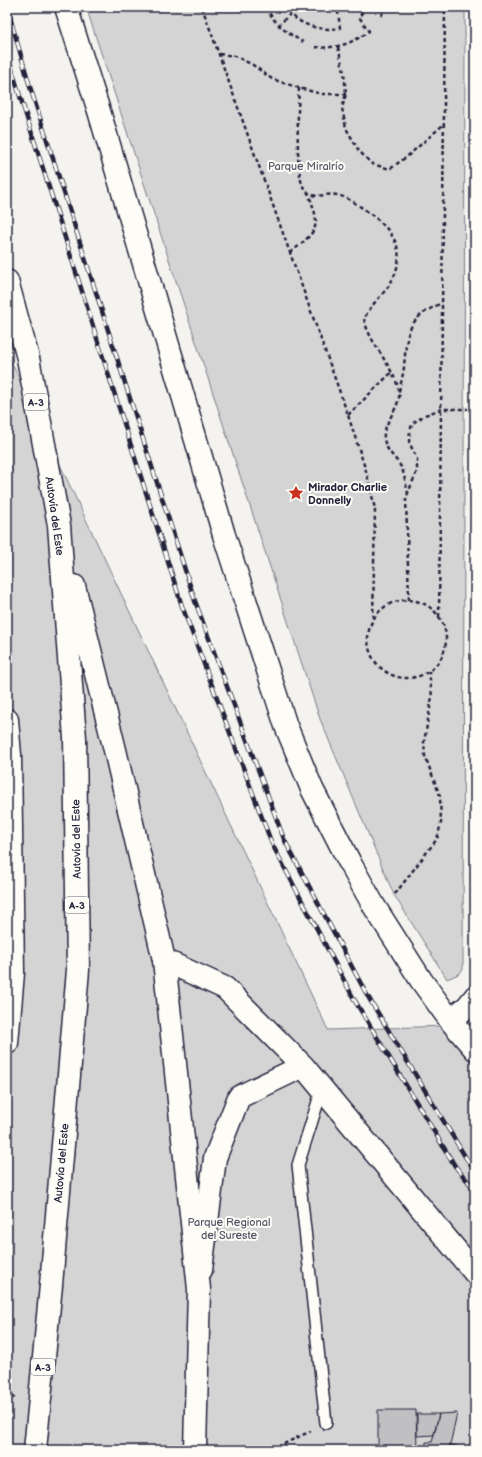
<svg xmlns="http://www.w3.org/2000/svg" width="482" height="1457" viewBox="0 0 482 1457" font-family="'Balsamiq Sans',sans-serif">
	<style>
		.green { fill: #d5d4d5; stroke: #7c7b88 }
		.building { fill: #c0bfc2; stroke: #22223b }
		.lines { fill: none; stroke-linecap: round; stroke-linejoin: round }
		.lane-casing { stroke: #22223b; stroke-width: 14 }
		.street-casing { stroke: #22223b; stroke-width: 25 }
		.highway-casing { stroke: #22223b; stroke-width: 25 }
		.path { stroke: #22223b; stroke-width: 2.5; stroke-dasharray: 4 3; stroke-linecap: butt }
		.lane { stroke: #fdfcf7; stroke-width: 11 }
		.street { stroke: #fdfcf7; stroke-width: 22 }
		.highway { stroke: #fdfcf7; stroke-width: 22 }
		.rail-casing { stroke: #22223b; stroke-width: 4.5 }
		.rail { stroke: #fdfcf7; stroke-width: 3; stroke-dasharray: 9; stroke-linecap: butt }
		.highway-bridge-casing { stroke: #22223b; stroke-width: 25; stroke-linecap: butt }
		.highway-bridge { stroke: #fdfcf7; stroke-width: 22 }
		.labels { text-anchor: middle; stroke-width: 4; stroke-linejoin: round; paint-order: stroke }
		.shield { fill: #fdfcf7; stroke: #646373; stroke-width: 1 }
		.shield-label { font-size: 10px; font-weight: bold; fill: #22223b }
		.park-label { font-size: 11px; fill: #585769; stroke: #fdfcf7 }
		.poi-label { font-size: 11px; font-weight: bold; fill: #22223b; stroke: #fdfcf7; text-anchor: start }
		.street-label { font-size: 11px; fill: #22223b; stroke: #fdfcf7 }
	</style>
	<rect width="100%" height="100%" fill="#f4f3ef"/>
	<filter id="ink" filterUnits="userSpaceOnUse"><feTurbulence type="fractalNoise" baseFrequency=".025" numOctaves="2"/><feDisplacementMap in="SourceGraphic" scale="8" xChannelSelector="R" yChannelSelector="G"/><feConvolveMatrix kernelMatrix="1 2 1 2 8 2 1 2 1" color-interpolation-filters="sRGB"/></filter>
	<g filter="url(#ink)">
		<path class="green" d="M86,7H465L463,969L459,974L447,979L394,895L320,719Z
			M7,353L328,1030L475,1025V1450H7Z"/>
		<path class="building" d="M378,1410H416L417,1450H378Z
			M457,1413L449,1450H425L426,1442H432L439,1414Z
			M417,1414H439L434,1435L417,1436Z
			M450,1444L467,1450H449Z"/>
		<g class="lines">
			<defs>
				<path id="lane" d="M322,1089L298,1165L326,1423"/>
				<path id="street" d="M66,7L99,111L224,535L286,726L312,789L351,865L374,906L421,980L450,1020L475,1049
					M164,960L225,988L303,1066L475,1273
					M450,1020L467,1007L475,997
					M201,1270L215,1158L239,1097L303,1066"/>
				<path id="highway" d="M7,281L28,358L59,525L75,738L78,970L51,1285
					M74,586L115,750L164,960L199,1289L195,1450
					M7,720L10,755L13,973L7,1043"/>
			</defs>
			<use href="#lane" class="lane-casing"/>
			<use href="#street" class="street-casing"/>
			<use href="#highway" class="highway-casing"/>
			<path class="path" d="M202,7L348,415L367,474L375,509L373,620
				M266,7C274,24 287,33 303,42
				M310,7L320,12
				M381,16L386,7
				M278,26L290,14C305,27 321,31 340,28L338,11L342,7
				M315,47C336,49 352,44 369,31L359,17L366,7
				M338,47L344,72L346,94L342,108L346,128L359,151L372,164L390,169L410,154L443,125
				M219,54L235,56L253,65L272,79L299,88L322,94H346
				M299,88C298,106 295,176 304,188C314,202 324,192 337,195C347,197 356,204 364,209C385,224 406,243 396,271C392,285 381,295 372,306C369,310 366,315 364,319C370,345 393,365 399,391C402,406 382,424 384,438C385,451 397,458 402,469C405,477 406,486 408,493
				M290,253C318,230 322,228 308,193
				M399,391C401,383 403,375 404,367C407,332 406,319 442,303
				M348,415L391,373
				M409,600L406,498L417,471V459L409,442L410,430L413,423L425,415L441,409H468
				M368 639a39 39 0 1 1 78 0a39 39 0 1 1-78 0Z
				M439,617L445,7
				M395,894L437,839L441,823L440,796L425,756L424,742L432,697L429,671
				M7,1391L10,1392L16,1401
				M271,1450L311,1431"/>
			<use href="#lane" class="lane"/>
			<use href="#street" class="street"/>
			<use href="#highway" class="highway"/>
			<defs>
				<path id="rail" d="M7,7L31,90L195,601L284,839L367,995L466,1158L475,1170
					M7,53L19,93L182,606L272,844L355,1001L455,1166L475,1190"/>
			</defs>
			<use href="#rail" class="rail-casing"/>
			<use href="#rail" class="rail"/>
			<defs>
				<path id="highway-bridge" d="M35,1450L51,1285"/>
			</defs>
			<use href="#highway-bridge" class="highway-bridge-casing"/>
			<use href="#highway-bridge" class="highway-bridge"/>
		</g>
	</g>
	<defs>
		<symbol id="sight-bare" viewBox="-9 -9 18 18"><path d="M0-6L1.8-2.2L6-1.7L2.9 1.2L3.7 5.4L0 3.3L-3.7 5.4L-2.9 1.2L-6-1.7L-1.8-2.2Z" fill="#c8321e" stroke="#fdfcf7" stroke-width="2.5" paint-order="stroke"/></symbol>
	</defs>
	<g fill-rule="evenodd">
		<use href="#sight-bare" x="285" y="482" width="22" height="22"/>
	</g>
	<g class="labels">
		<g class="shield">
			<rect x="24" y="394" width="24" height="16" rx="3"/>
			<rect x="65" y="897" width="24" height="16" rx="3"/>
			<rect x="31" y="1359" width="24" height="16" rx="3"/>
		</g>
		<g class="shield-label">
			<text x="36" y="406">A-3</text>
			<text x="77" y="909">A-3</text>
			<text x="43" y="1371">A-3</text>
		</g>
		<g class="park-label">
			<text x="306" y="170">Parque Miralrío</text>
			<text x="229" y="1226">Parque Regional<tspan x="229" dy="13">del Sureste</tspan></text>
		</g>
		<g class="poi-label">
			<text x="308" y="491">Mirador Charlie<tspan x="308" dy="13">Donnelly</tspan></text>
		</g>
		<g class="street-label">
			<text transform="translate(55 516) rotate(82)" y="4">Autovía del Este</text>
			<text transform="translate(76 839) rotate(-91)" y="4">Autovía del Este</text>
			<text transform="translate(61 1163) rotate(-85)" y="4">Autovía del Este</text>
		</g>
	</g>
	<rect width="482" height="1457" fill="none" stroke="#fdfcf7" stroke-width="24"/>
	<rect x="12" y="12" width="458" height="1433" fill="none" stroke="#22223b" stroke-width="1.5" filter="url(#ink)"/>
</svg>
